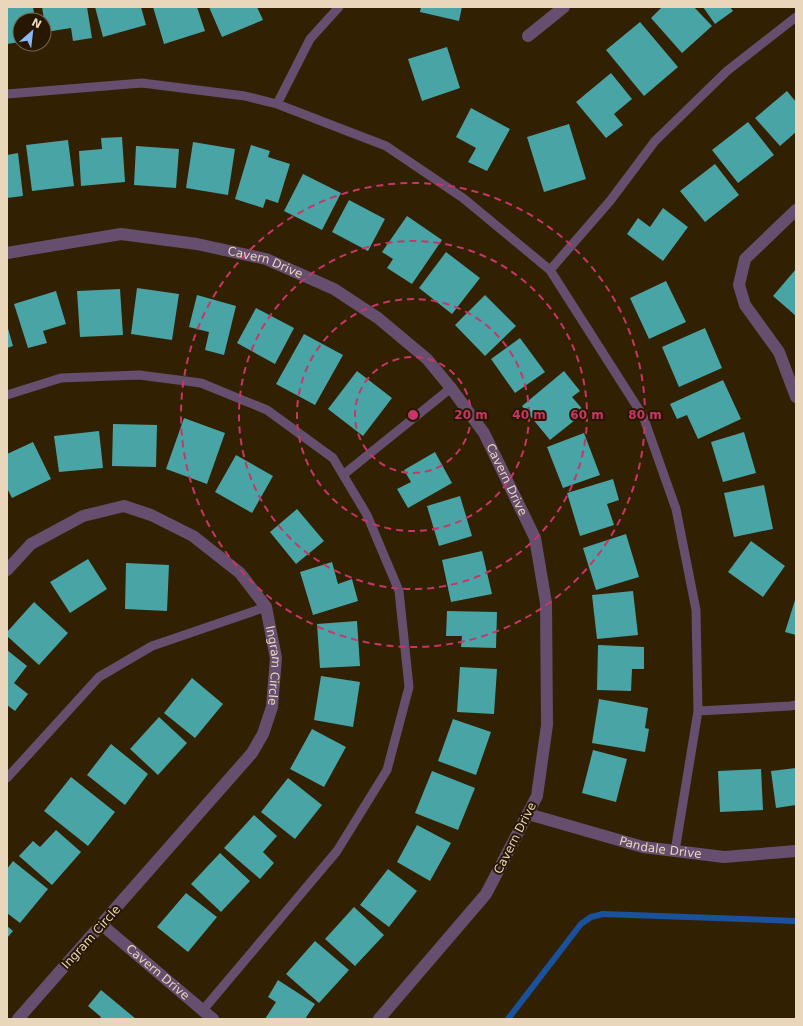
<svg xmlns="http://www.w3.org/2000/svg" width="803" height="1026" viewBox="0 0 803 1026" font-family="'DejaVu Sans',sans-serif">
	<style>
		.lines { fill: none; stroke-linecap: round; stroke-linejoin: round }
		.stream { stroke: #19519c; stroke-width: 6 }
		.building { fill: #49a4a6 }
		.lane { stroke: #664e6f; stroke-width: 9 }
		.street { stroke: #664e6f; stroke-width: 12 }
		.ring { fill: none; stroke: #c83569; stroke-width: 2; stroke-dasharray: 7 5 }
		.labels { text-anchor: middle; stroke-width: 4; stroke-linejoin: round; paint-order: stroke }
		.street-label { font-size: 12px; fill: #ead7bb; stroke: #281700 }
		.centre { fill: #c83569; stroke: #281700; stroke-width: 2 }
		.ring-label { font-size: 12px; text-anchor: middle; font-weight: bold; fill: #c83569; stroke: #281700; stroke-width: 4; stroke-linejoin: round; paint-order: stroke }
	</style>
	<rect width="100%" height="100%" fill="#322002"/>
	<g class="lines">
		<path class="stream" d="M508,1019L581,924L591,917L603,914L796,921"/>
	</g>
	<path class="building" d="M7,7H33L35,20H20V42L7,44Z
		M42,7H87L92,38L73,41L71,28L46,32Z
		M95,7H141L146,25L103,37Z
		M153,7H197L205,31L164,44Z
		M209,7H257L263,20L222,37Z
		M421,7H462L459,21L420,12Z
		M662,7H694L712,26L682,53L651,18Z
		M703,7H730L733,11L715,24Z
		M640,22L678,67L644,96L606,50Z
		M447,47L460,88L422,101L408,59Z
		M611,73L632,99L614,114L623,125L606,138L576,102Z
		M787,91L796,102V132L780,146L755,118Z
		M471,108L510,129L487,171L468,162L476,148L456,137Z
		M748,122L774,155L738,183L712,150Z
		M569,124L586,179L544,192L527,137Z
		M122,137L125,182L81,186L79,151L102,149L101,138Z
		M68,140L74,186L32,191L26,145Z
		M193,142L235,149L228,195L186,188Z
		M251,145L270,151L268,157L290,164L278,203L266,199L263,208L235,199Z
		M136,146L179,149L176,188L134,185Z
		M18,153L23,196L7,198V155Z
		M715,164L739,195L705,222L680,191Z
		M303,174L341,193L322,230L284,211Z
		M349,200L385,219L368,251L332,232Z
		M663,208L688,227L663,261L627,234L638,218L650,227Z
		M407,216L442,240L412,284L387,268L393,259L382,252Z
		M446,252L480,278L452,314L419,288Z
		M796,269V316L773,296Z
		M666,281L686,322L649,339L630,298Z
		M137,288L179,294L172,340L131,334Z
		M120,289L123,335L80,337L77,291Z
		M56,291L66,324L43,331L47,343L28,348L14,304Z
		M197,295L236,306L224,355L205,350L209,332L189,327Z
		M485,295L516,326L485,356L455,325Z
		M256,308L294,328L275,364L237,343Z
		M7,325L13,346L7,348Z
		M705,328L722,368L679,387L662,347Z
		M304,334L343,355L315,405L276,384Z
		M520,338L545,372L515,393L491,359Z
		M357,371L392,398L363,436L328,409Z
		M564,371L580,391L572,397L585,412L550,440L522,406Z
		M723,380L741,419L698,439L687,415L677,419L670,404Z
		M184,418L225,433L207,484L166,469Z
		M113,424L157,425L156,467L112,466Z
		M99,431L103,468L59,472L54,436Z
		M744,432L756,473L723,482L711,442Z
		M584,433L600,475L563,488L547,447Z
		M33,442L51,479L12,498L7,488V454Z
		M435,452L452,483L408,508L397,489L411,482L404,470Z
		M236,455L273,476L252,513L215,492Z
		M613,479L619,500L607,504L614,525L580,536L567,493Z
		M764,485L773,529L734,537L724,493Z
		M460,496L472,536L439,546L427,506Z
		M297,509L324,541L296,564L270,532Z
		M626,534L639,577L596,590L583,548Z
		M751,541L785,566L763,597L728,572Z
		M482,551L492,594L451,602L442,560Z
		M88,559L107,589L70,613L50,582Z
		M332,562L338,584L352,579L358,601L313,615L300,572Z
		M126,563L169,565L167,611L125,609Z
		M633,591L638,635L597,639L592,595Z
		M796,597V635L785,632Z
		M34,602L68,633L39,665L7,636V632Z
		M447,611L497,612L496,648L461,647L462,636H446Z
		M357,621L360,666L320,668L317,624Z
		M598,645L644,647V669H632L631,691L597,690Z
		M7,650L27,666L14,683L28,694L15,711L7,705Z
		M460,667L497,669L494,714L457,712Z
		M321,676L360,682L353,727L314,720Z
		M192,678L223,704L195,738L164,713Z
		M599,699L648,708L645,728L649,729L645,752L592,743Z
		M159,717L187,743L158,775L130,749Z
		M453,719L491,732L476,775L438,761Z
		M312,729L346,747L324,787L290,769Z
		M111,744L148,774L125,805L87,775Z
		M593,750L627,759L616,802L582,793Z
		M796,768V805L776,808L771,771Z
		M761,769L763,810L720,812L718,771Z
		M432,771L475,788L458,830L415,813Z
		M71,777L115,812L88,846L44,811Z
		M288,778L322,805L295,839L261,812Z
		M254,815L277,836L263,852L274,863L260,879L224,848Z
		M417,825L451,843L430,881L397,862Z
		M56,830L81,852L52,885L19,856L33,841L40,847Z
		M220,853L250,881L221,912L191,884Z
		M13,861L48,889L20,923L7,913V869Z
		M388,869L417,891L389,927L360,905Z
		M186,893L217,917L188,952L157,927Z
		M354,907L384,935L355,966L325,939Z
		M7,926L13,931L7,938Z
		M315,941L349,970L319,1003L286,974Z
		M278,980L315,1004L305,1019H265L276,1002L268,997Z
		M101,990L136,1019H100L101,1017L88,1006Z"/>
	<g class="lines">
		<path class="lane" d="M7,94L142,83L245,96L277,104L386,146L463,198L550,270L643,416L676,509L696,610L698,711L675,851
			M277,104L310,39L339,7
			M550,270L610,201L655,141L727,71L796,17
			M7,395L61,378L139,375L201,383L267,410L333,458L367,515L399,591L409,687L387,770L337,851L203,1010
			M343,475L451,388
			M698,711L790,706L796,705
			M7,778L99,677L152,646L266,607"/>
		<g class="street">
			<path d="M528,36L564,7"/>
			<path d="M796,210L745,259L739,285L745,305L779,352L796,397"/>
			<path id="s1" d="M7,253L121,234L197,244L266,259L334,289L378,318L427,359L451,388L484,433L535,538L546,603L547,725L537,796L486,894L379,1019"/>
			<path id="s2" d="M7,570L31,544L83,516L124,506L151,515L193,536L240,573L266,607L276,658L272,707L263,734L252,753L18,1019"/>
			<path id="s3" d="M528,814L643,847L724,857L796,851"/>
			<path id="s4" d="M102,925L213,1019"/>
		</g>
	</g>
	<g class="ring">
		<circle cx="413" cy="415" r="58"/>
		<circle cx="413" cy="415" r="116"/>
		<circle cx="413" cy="415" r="174"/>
		<circle cx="413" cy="415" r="232"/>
	</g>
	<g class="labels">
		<g class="street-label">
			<text dy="4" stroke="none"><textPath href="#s1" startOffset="263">Cavern Drive</textPath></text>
			<text dy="4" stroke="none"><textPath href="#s1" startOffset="599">Cavern Drive</textPath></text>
			<text dy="4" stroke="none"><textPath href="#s2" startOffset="374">Ingram Circle</textPath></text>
			<text transform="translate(515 838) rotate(-63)" y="4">Cavern Drive</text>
			<text dy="4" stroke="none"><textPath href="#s3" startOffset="137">Pandale Drive</textPath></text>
			<text transform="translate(91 937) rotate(-48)" y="4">Ingram Circle</text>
			<text dy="4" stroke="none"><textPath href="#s4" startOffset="73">Cavern Drive</textPath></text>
		</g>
	</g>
	<circle cx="413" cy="415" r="6" class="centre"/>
	<g class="ring-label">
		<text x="471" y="419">20 m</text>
		<text x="529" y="419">40 m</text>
		<text x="587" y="419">60 m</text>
		<text x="645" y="419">80 m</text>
	</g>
	<rect width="803" height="1026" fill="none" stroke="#ead7bb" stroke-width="16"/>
	<g transform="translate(32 32) rotate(28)"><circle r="19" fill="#281700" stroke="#76644b"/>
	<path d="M0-3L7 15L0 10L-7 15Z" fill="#8bb9fc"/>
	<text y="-6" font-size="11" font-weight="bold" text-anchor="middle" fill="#ead7bb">N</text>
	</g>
</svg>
